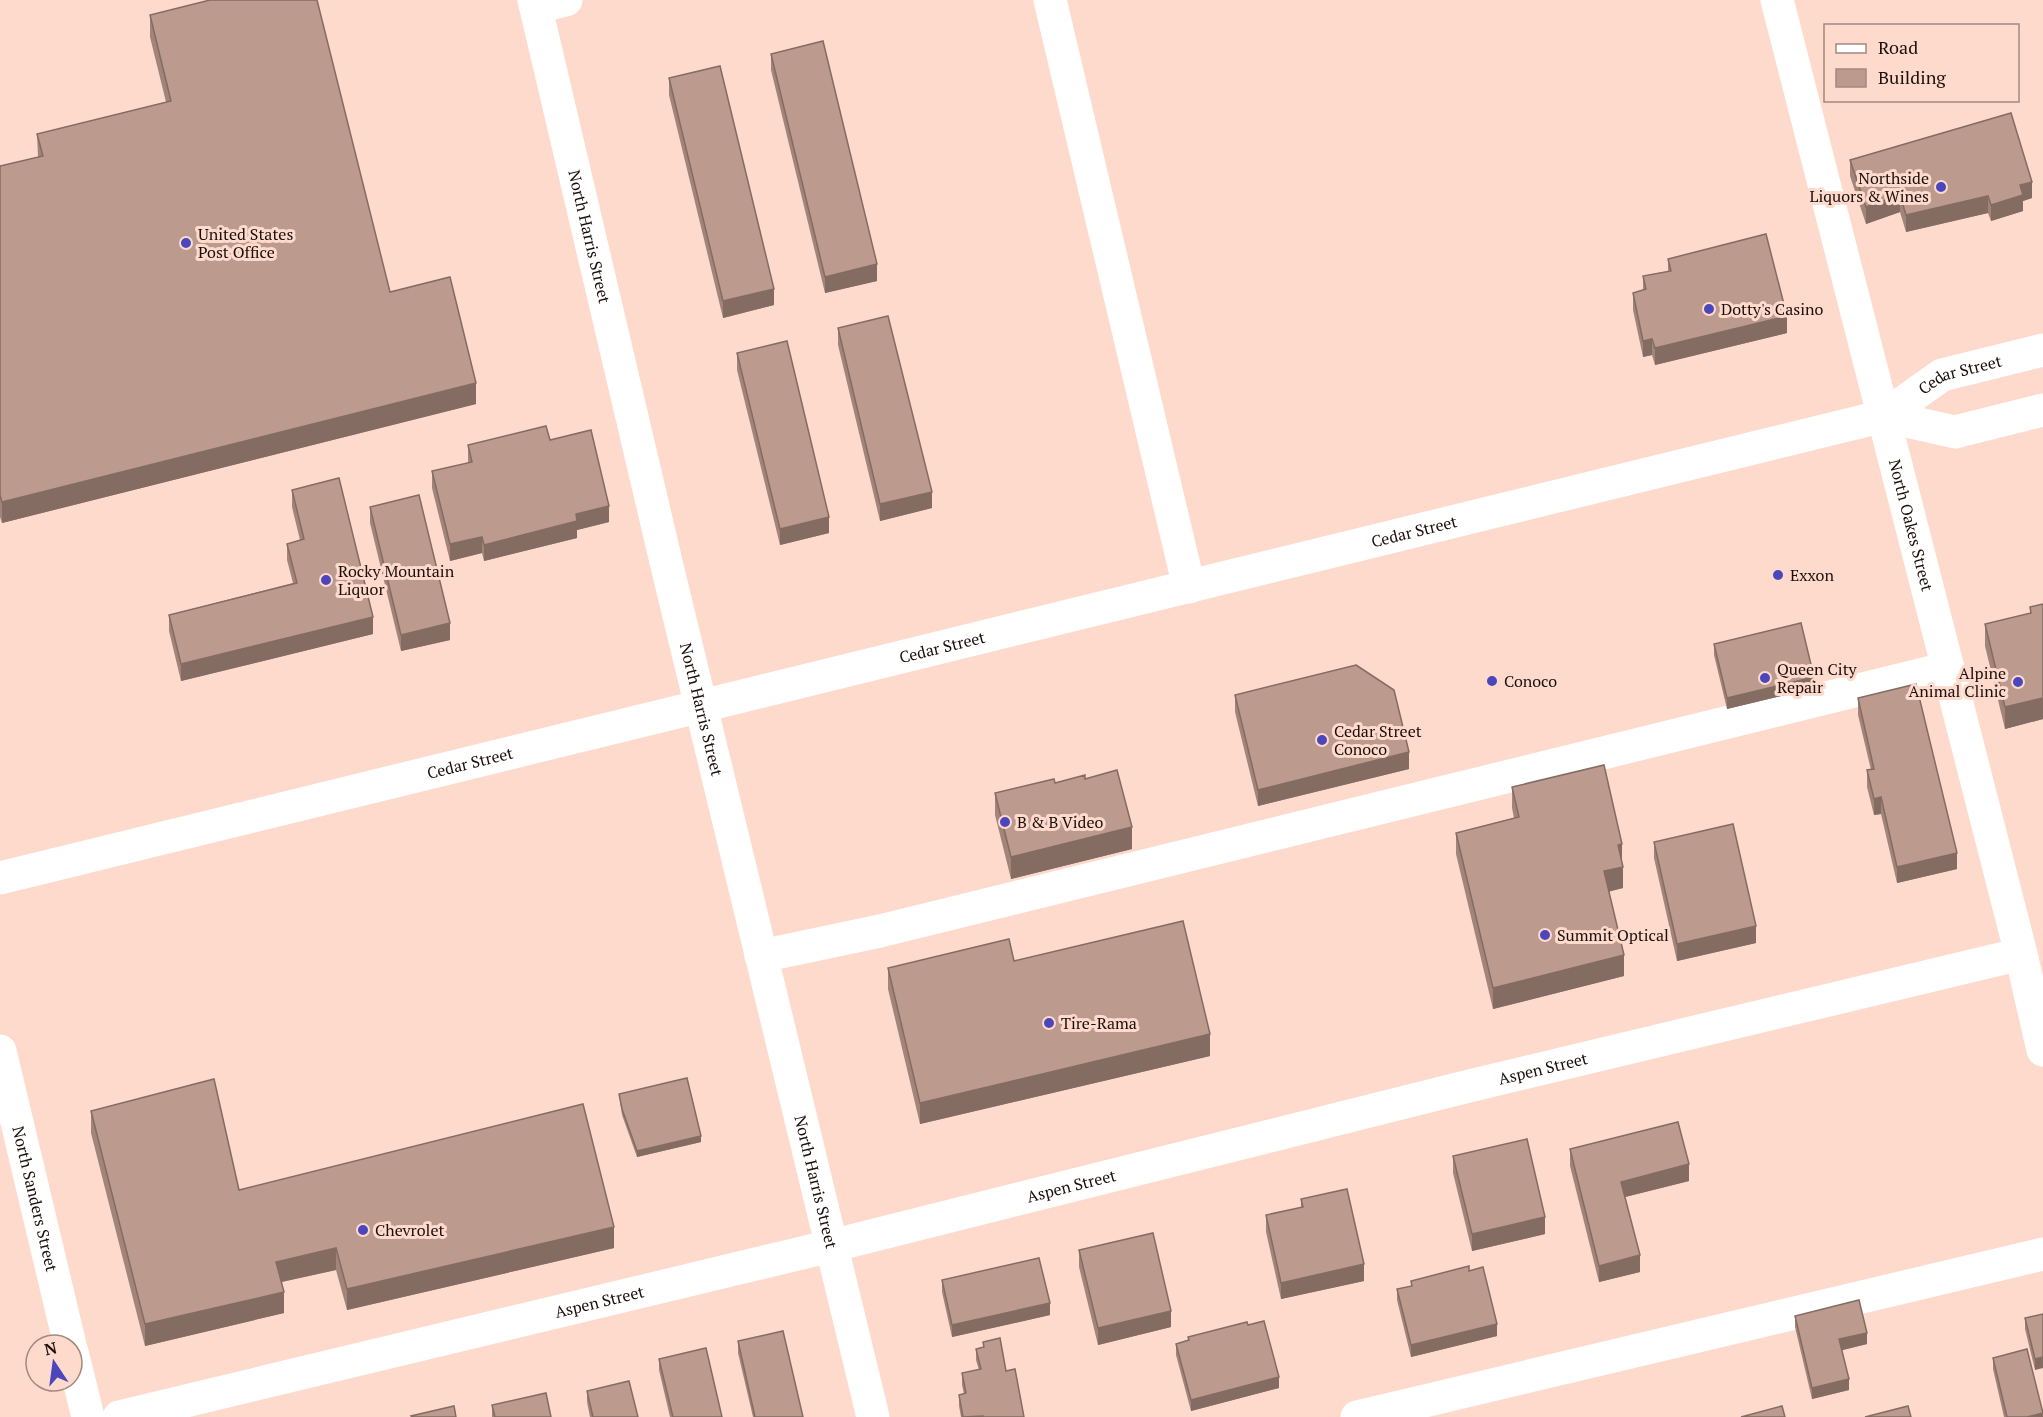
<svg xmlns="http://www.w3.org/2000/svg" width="2043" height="1417" viewBox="0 0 2043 1417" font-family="'PT Serif',serif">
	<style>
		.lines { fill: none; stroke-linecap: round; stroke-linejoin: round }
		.minor { stroke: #fff; stroke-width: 33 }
		.major { stroke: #fff; stroke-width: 33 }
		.wall { fill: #a2847a }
		.shaded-wall { fill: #846c63 }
		.building { fill: #bc9a8e; stroke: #846c63; stroke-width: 1.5 }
		.poi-dot { fill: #4c46bd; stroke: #fedacd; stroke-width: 2 }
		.labels { text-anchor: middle; stroke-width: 6; stroke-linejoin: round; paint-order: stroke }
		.poi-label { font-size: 16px; fill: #1b0f0b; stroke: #fedacd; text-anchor: start }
		.street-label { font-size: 16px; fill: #1b0f0b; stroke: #fedacd }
	</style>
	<rect width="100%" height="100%" fill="#fedacd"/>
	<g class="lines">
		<g class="minor">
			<path id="s1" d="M534,0L667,566L873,1417"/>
			<path d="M1050,0L1189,587"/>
			<path id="s2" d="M1777,0L2021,954L2043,1050"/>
			<path d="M536,7L566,0"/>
			<path d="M761,956L880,931L1948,668"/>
			<path id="s3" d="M0,1051L70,1345"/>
			<path d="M72,1352L88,1417"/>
			<path id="s4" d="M119,1417L831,1246L1465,1087L2021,954"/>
			<path d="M1357,1417L2043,1254"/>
		</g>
		<g class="major">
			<path d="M1884,416L1955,432L2043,410"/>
			<path id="s5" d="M0,878L1884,416L1942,375L2043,350"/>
		</g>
	</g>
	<path class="wall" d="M150,15L390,292L476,404L2,523L0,517V166L38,157L37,134L166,102L150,37Z
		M771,54L877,281L825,293L771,70Z
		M669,78L774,305L723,318L669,95Z
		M1850,160L2032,198L2023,201V211L1991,221L1988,213L1906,232L1900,212L1866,224L1850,176Z
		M1668,259L1787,333L1655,365L1652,355L1643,357L1633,310V293L1643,290V276L1668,271Z
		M838,328L932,508L880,521L838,345Z
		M737,353L829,533L780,545L737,370Z
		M550,440L609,522L577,530V538L484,561L482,553L450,561L432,488V471L468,463V445Z
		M292,490L373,634L181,681L169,631V615L293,583L287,560V544L300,540L292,507Z
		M370,507L450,640L401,651L370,523Z
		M2043,604V719L2005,729L1985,646V624L2030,613V607Z
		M1714,644L1814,688L1727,709L1714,655Z
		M1235,695L1409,769L1258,806L1235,712Z
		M1858,698L1957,869L1897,883L1881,814L1874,815L1867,787V770H1871L1858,715Z
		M1085,779L1132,849L1011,879L995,815V793Z
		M1512,787L1622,863L1623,888L1609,891L1624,976L1493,1009L1456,854V833L1514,818L1512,808Z
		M1654,842L1756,943L1677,961L1654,858Z
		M1014,961L1210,1056L920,1124L888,989V968Z
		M619,1094L701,1142L637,1157L622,1115Z
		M91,1111L239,1190L614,1248L347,1310L336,1270L282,1282L284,1313L145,1346L91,1133Z
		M1570,1149L1689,1181L1625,1197L1640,1272L1599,1282L1570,1166Z
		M1453,1156L1545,1234L1472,1251L1453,1173Z
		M1301,1199L1364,1281L1281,1299L1266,1232V1215L1301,1208Z
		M1079,1250L1171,1327L1098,1345L1079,1267Z
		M1469,1271L1497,1336L1411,1357L1397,1300V1289L1411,1286V1281Z
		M942,1280L1050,1315L952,1337L942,1292Z
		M2043,1314L2035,1370L2025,1329V1318Z
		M1795,1316L1867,1344L1842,1350L1849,1390L1812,1399L1795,1327Z
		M1188,1337L1279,1388L1191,1411L1176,1355V1344L1188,1340Z
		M738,1341L803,1417H753L738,1353Z
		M983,1342L1006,1371L1024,1417H961L959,1406V1395L964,1394L962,1385V1373L979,1370L976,1360V1349L983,1347Z
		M1993,1358L2043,1417H2004L1993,1369Z
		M659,1359L722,1417H670L659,1370Z
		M587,1391L638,1417H590L587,1402Z
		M492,1405L551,1417H492Z"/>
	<path class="shaded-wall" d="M2032,182V198L2023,201V211L1991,221V205L2020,185Z
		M1900,195V212L1866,224V207Z
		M1988,196V213L1906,232V215Z
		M877,264V281L825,293V277Z
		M774,289V305L723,318V301Z
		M1787,316V333L1655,365V348Z
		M1652,339V355L1643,357V341Z
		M476,383V404L2,523V502Z
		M932,492V508L880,521V504Z
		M609,506V522L577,530V538L484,561V545L576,514Z
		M829,517V533L780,545V529Z
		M482,537V553L450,561V544Z
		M373,617V634L181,681V664Z
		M450,623V640L401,651V635Z
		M1814,677V688L1727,709V698Z
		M2043,698V719L2005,729V707Z
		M1409,752V769L1258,806V790Z
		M1881,797V814L1874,815V799Z
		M1132,827V849L1011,879V857Z
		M1622,844V866L1618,845Z
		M1957,853V869L1897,883V867Z
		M1623,867V888L1604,893V871Z
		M1756,926V943L1677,961V944Z
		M1624,955V976L1493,1009V988Z
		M1210,1034V1056L920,1124V1103Z
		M701,1136V1142L637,1157V1151Z
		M1689,1164V1181L1621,1198V1182Z
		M1545,1217V1234L1472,1251V1234Z
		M614,1227V1248L347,1310V1289Z
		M336,1248V1270L276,1283V1262Z
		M1640,1255V1272L1599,1282V1266Z
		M1364,1264V1281L1281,1299V1283Z
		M284,1292V1313L145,1346V1324Z
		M1050,1303V1315L952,1337V1325Z
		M1171,1311V1327L1098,1345V1328Z
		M1497,1324V1336L1411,1357V1345Z
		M1867,1333V1344L1839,1351V1339Z
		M2043,1357V1368L2035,1370V1359Z
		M1279,1377V1388L1191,1411V1400Z
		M1849,1379V1390L1812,1399V1388Z
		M2043,1413V1417H2027Z"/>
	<path class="building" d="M210,0H317L390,292L450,277L476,383L2,502L0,495V166L43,156L37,134L171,101L150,15Z
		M823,41L877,264L825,277L771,54Z
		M720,66L774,289L723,301L669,78Z
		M2011,113L2032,182L2020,185L2023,195L1991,205L1988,196L1906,215L1900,195L1866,207L1850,160Z
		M1766,234L1787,316L1655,348L1652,339L1643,341L1633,293L1646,289L1643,276L1671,271L1668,259Z
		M888,316L932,492L880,504L838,328Z
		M787,341L829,517L780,529L737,353Z
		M546,426L550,440L591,430L609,506L576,514L577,521L484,545L482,537L450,544L432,471L472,462L468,445Z
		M339,478L373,617L181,664L169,615L297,583L287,544L304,539L292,490Z
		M419,495L450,623L401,635L370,507Z
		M2043,604V698L2005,707L1985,624L2031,613L2030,607Z
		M1801,623L1814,677L1727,698L1714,644Z
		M1356,665L1394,690L1409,752L1258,790L1235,695Z
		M1916,684L1957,853L1897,867L1881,797L1874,799L1867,770L1874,769L1858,698Z
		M1604,765L1622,844L1618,845L1623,867L1604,871L1624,955L1493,988L1456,833L1519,817L1512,787Z
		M1117,770L1132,827L1011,857L995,793L1054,779L1055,783L1085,775V779Z
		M1733,824L1756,926L1677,944L1654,842Z
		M1183,921L1210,1034L920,1103L888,968L1009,939L1014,961Z
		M687,1078L701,1136L637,1151L622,1109L619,1094Z
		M214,1079L239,1190L583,1104L614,1227L347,1289L336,1248L276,1262L284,1292L145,1324L91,1111Z
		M1678,1122L1689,1164L1621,1182L1640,1255L1599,1266L1570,1149Z
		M1527,1139L1545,1217L1472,1234L1453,1156Z
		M1347,1189L1364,1264L1281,1283L1266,1215L1303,1207L1301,1199Z
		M1153,1233L1171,1311L1098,1328L1079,1250Z
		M1039,1258L1050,1303L952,1325L942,1280Z
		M1469,1266V1271L1483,1267L1497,1324L1411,1345L1397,1289L1412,1286L1411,1281Z
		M1859,1300L1867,1333L1839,1339L1849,1379L1812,1388L1795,1316Z
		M2043,1314V1357L2035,1359L2025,1318Z
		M1264,1321L1279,1377L1191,1400L1176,1344L1189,1340L1188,1337L1247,1322L1248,1325Z
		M783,1331L803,1417H755L738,1341Z
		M1000,1338L1006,1371L1015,1369L1024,1417H983V1416L963,1417L959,1395L966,1393L962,1373L981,1369L976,1349L984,1347L983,1342Z
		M706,1348L722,1417H673L659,1359Z
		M2027,1349L2043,1413L2027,1417H2007L1993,1358Z
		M629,1381L638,1417H593L587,1391Z
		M546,1393L551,1417H495L492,1405Z
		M454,1406L456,1417H412L411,1416Z
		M1782,1406L1785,1417H1741Z
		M1908,1406L1911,1417H1865Z"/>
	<g class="poi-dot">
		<circle cx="1941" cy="187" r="6"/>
		<circle cx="186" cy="243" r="6"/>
		<circle cx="1709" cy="309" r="6"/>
		<circle cx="1778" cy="575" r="6"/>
		<circle cx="326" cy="580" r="6"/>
		<circle cx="1765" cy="678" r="6"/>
		<circle cx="1492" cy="681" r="6"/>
		<circle cx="2018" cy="682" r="6"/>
		<circle cx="1322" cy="740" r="6"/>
		<circle cx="1005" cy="822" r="6"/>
		<circle cx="1545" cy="935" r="6"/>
		<circle cx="1049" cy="1023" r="6"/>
		<circle cx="363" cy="1230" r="6"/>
	</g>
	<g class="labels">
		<g class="poi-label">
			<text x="1929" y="184" text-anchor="end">Northside<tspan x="1929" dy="18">Liquors &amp; Wines</tspan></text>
			<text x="198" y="240">United States<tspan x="198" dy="18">Post Office</tspan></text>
			<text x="1721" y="315">Dotty's Casino</text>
			<text x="338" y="577">Rocky Mountain<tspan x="338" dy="18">Liquor</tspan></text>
			<text x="1790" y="581">Exxon</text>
			<text x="1777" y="675">Queen City<tspan x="1777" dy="18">Repair</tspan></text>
			<text x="2006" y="679" text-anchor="end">Alpine<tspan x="2006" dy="18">Animal Clinic</tspan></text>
			<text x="1504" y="687">Conoco</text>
			<text x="1334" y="737">Cedar Street<tspan x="1334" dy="18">Conoco</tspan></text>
			<text x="1017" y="828">B &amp; B Video</text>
			<text x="1557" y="941">Summit Optical</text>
			<text x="1061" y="1029">Tire-Rama</text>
			<text x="375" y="1236">Chevrolet</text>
		</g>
		<g class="street-label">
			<text dy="6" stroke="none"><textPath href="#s1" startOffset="243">North Harris Street</textPath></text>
			<text dy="6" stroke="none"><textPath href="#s5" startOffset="2028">Cedar Street</textPath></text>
			<text dy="6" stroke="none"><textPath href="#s2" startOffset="542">North Oakes Street</textPath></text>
			<text dy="6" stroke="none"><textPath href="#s5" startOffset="1456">Cedar Street</textPath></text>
			<text dy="6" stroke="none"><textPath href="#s5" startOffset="970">Cedar Street</textPath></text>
			<text dy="6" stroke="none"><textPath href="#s1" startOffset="729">North Harris Street</textPath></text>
			<text dy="6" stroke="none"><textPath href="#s5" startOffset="484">Cedar Street</textPath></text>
			<text dy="6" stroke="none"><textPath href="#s4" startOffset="1466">Aspen Street</textPath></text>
			<text dy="6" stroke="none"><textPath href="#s1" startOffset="1215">North Harris Street</textPath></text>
			<text dy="6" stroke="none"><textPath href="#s4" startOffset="980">Aspen Street</textPath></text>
			<text dy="6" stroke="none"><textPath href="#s3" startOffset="152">North Sanders Street</textPath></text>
			<text dy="6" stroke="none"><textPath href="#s4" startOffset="494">Aspen Street</textPath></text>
		</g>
	</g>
	<rect x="1824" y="24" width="195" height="78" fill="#fedacd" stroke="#a3897f" stroke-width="1.5"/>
	<rect x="1836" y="44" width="30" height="9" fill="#ffffff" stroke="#a3897f" stroke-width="1.5"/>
	<text x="1878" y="54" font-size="18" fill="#1b0f0b">Road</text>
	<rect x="1836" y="69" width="30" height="18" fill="#bc9a8e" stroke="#a3897f" stroke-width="1.5"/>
	<text x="1878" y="84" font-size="18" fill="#1b0f0b">Building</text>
	<g transform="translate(54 1363) rotate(347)"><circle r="28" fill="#fedacd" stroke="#a3897f" stroke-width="1.5"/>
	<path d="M0-4.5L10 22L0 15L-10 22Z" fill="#4c46bd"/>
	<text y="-9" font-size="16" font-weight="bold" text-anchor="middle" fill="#1b0f0b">N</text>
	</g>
</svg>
